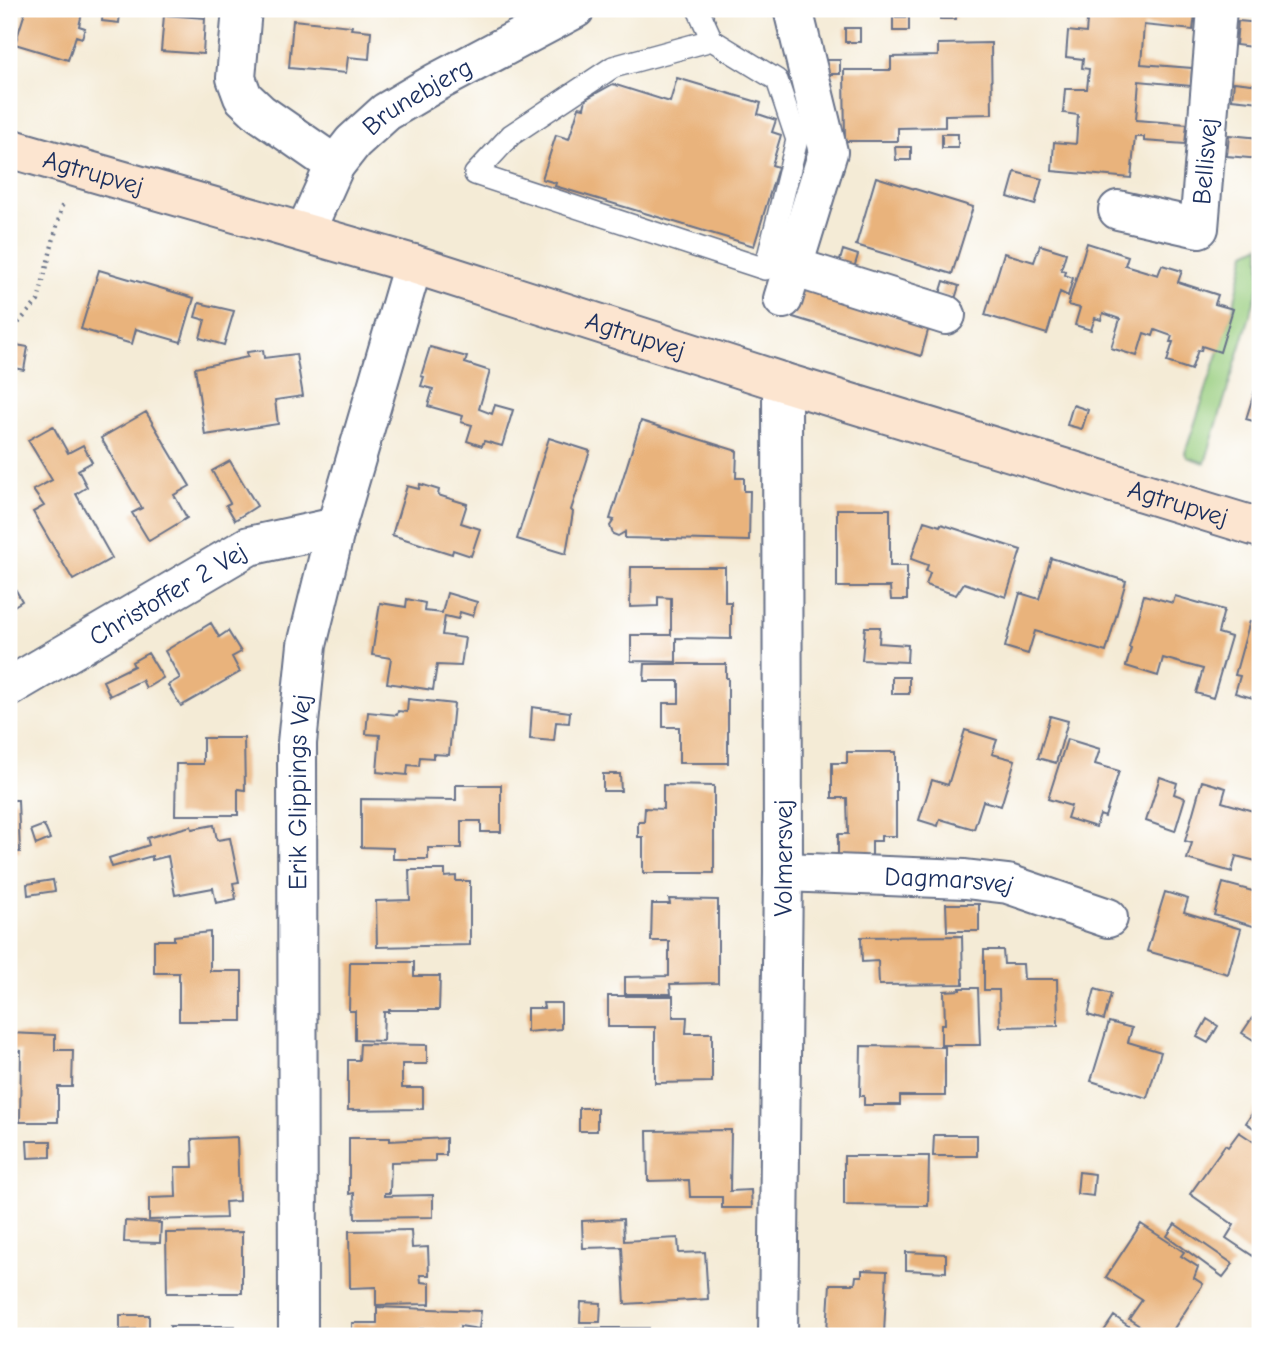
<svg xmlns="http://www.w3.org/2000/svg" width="1269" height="1345" viewBox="0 0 1269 1345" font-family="'Comic Neue',sans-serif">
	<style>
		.green { fill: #98cd7e; stroke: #5a7e6e; stroke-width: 2 }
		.building { fill: #e9b37b }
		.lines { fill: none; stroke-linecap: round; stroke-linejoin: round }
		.lane-casing { stroke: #677188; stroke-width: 24 }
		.street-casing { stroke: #677188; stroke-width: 42 }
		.secondary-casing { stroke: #677188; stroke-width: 42 }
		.path { stroke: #677188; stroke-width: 4.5; stroke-dasharray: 2 5; stroke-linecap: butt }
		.lane { stroke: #fff; stroke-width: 21 }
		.street { stroke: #fff; stroke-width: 38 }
		.secondary { stroke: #fce5d0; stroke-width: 38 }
		.labels { text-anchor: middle; stroke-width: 6; stroke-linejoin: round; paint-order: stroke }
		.street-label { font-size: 26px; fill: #1b2f5e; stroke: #fff }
	</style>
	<rect width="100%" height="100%" fill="#fff"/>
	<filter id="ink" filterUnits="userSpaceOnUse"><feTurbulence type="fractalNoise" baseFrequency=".0143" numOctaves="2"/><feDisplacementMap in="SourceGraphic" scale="14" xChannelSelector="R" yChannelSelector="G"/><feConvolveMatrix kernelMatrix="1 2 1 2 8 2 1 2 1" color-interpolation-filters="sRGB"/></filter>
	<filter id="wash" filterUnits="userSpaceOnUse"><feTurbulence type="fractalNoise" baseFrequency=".00686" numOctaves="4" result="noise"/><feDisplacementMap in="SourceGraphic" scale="28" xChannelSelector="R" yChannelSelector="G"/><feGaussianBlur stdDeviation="1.57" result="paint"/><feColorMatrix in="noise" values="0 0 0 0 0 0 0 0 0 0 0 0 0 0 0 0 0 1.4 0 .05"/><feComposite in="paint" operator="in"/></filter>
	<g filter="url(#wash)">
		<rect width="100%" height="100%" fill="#f4ebd6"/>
		<path class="green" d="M1260,245V283L1205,463L1187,457L1185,453L1233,309L1246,252Z"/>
		<g id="blocks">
			<path class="building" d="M26,9H83L79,26L85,28L82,38L76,36L68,60L15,44Z
				M97,9H126V13H120L119,23L102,21L103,11Z
				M940,9H956V19H940Z
				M1088,9H1145L1195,14L1193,30L1144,25L1141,64L1192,68L1191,86L1139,81L1136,120L1187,124L1185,144L1144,141V137H1135L1131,178L1052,171L1054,142L1076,144L1078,115L1063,113L1065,89H1087L1089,69L1082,68L1083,59L1066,57L1068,31L1086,33Z
				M164,15L205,18L203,54L161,51Z
				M893,17H909V31H893Z
				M293,20L352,26L351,29L371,31L369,59L348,57L346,73L289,68Z
				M1238,21L1260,23V48L1236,45Z
				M845,28H860V42H845Z
				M991,43L992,114L945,115V127L898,128V141H845L844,70H891V57L938,56V44Z
				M825,60H840V74H825Z
				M677,78L761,103L758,114L776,120L772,132L781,135L772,165L778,167L754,246L555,186L556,183L542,179L556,135L569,139L579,107L584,108L586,99L613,84L670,102Z
				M1234,82L1260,85V102L1232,99Z
				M942,134H958V148H942Z
				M1229,135L1260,138V159L1227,156Z
				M895,147H911V160H896Z
				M1015,172L1042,179L1035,205L1008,197Z
				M876,177L973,207L952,274L856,245Z
				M1087,243L1128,256L1125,265L1158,275L1162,265L1182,271L1178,282L1218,295L1215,304L1233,309L1220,352L1202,346L1201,351L1198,350L1191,370L1167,362L1173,342H1170L1172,336L1155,330L1153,336L1144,333L1137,356L1111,348L1120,319L1103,313L1101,320L1095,318L1091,330L1075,325L1080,308L1068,305Z
				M1040,245L1066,253L1061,270L1066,271L1065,275L1073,278L1068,296L1060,292L1047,334L985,315L1004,253L1034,262Z
				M843,250L858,255L854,268L839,264Z
				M99,270L194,298L181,342L136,329L132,344L81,329Z
				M944,281L959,286L955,299L940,294Z
				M802,288L929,327L921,356L793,317Z
				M199,303L234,311L224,345L200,338L205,320L195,317Z
				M11,344L28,347L24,370L9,367Z
				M430,347L467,357L465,363L490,371L479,409L492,414L495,405L513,410L502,446L484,441L482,446L467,441L472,425L461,422L463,416L428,406L433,389L421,386L424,377L421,376Z
				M263,350L264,358L296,354L303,396L275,400L278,424L205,435L195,368L248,357L247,352Z
				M1260,374V423L1246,419Z
				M1073,405L1088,410L1082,429L1067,425Z
				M146,412L190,486L174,495L187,518L149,541L132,513L142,508L101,438Z
				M641,421L737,451L736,478H744V491H750L749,541L625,538V532L618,536L613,534L610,526L614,520L610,519Z
				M53,426L68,453L83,445L92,462L78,470L87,487L76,494L112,558L73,580L33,512L44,506L33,490L52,480L28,440Z
				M549,438L590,451L571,510L573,512L566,554L517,539Z
				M230,461L257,506L235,520L226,505L230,503L212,471Z
				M420,484L439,490L438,495L467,504L461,523L480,529L471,556L453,550L452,554L392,535L407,486L419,489Z
				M837,509H890V566H907V600H891L890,587H837Z
				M924,521L940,526L941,524L1021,550L1006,597L964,583L956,595L926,585L930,573L926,571L928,565L911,559Z
				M1051,558L1126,581L1106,652L1035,631L1028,654L1005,647L1020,593L1039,599Z
				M631,567H725V602H731V639L676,638V662L631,661V635H671V598L658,597V606L630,607Z
				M9,578L22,601L11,608L13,612L9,614Z
				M447,593L477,602L473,616L460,612L458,619L445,616L442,635L465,638L461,666L437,665L433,690L387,683L391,658L372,655L380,603L406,607L407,599L425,603L424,611L442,613Z
				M1144,595L1173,603L1175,596L1224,610L1218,633L1231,637L1213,698L1196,693L1203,669L1163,658L1158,676L1126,666L1131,648L1129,647Z
				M1250,621L1260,624V700L1235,693L1240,676L1235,675Z
				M211,623L219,637L228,631L241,652L232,657L240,672L181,706L168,685L180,678L165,651Z
				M865,627H880L879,643L908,645L907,662L862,660Z
				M148,653L163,678L146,688L142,680L110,696L103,681L134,666L132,662Z
				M645,664H726V678H728V763H679V727H663V703H679V681H644Z
				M892,677H909V694H892Z
				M408,699L454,704L449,755L433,754V758L420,757L419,766L408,765L407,775L377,772L380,735L366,734L368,712L397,715L398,711L407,712Z
				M532,707L570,712L569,723L556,722L554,741L530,739Z
				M1050,716L1068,721L1056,763L1038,758Z
				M965,730L997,740L992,754L1015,760L1001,806L983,801L974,829L940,819L938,826L919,820L932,780L948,785Z
				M203,738H244L245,790L238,789V815H175L176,764H203Z
				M1067,739L1100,749L1095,764L1119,771L1105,817L1100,815L1096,827L1067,818L1071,806L1048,799Z
				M847,752H896V836H881V841H872V863H838V834H848L847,798H832V763H847Z
				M603,774H620L621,791H603Z
				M1160,777L1177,783L1174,794L1185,798L1175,831L1146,821Z
				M1202,781L1226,788L1222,802L1260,813V862L1236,856L1232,872L1187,859L1192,843L1185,841Z
				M456,785H501V832H481V821H461V848H428V859H393V848L361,847V799L456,800Z
				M663,785L714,786V873H643V837H638V822H644L645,808L663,809Z
				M9,800H18L20,852H9Z
				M44,825L50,839L36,845L31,830Z
				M214,825L217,840L230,838L239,882L233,883L236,899L216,903L213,888L175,895L168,856L152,860V856L112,867L109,858L149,845L147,838L191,826L192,829Z
				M409,870H445V877L456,876V881H470V945L377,947L376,901L410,900Z
				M53,880L55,891L28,895L27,884Z
				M1223,883L1260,893V928L1214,915Z
				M1165,892L1188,899L1184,912L1241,929L1228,974L1147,951Z
				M669,899L718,900V983L670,984L671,994H625V977L669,976V941H651L652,904H670Z
				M946,904H979V931H947Z
				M210,932V971H242V1021H179V973H154V940H174V936Z
				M962,936L963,984L879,985L878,961L862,962L861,937Z
				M984,950H1003L1004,964H1023L1024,979H1057L1058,1026L1000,1027L999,990H984Z
				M350,962H414V976H440L439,1010H389V1012H384L383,1041L355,1040V1011H349Z
				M960,988H978L980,1045H941V1024H945L944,991L960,990Z
				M1095,989L1111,994L1104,1020L1088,1015Z
				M608,996H673V1017H687L686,1033H712V1082L655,1083V1027H608Z
				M543,1003H561V1029L527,1032V1008H544Z
				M1252,1018L1260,1023V1044L1242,1033Z
				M1207,1019L1218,1026L1208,1043L1197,1037Z
				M1109,1022L1132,1028L1128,1042L1161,1052L1147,1098L1091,1081Z
				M9,1033L55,1035V1050H73L72,1087H58V1122H20L21,1051L9,1050Z
				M360,1044L427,1045V1064H402V1088H423V1109L348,1110V1060H359Z
				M861,1046L945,1047V1096H900V1105H864V1096H860Z
				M1260,1101V1132L1246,1123Z
				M579,1108H597V1131H579Z
				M731,1130L730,1191L751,1190L752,1208H722V1197H690L689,1180L648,1181L647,1131Z
				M1239,1132L1260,1146V1244L1253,1256L1226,1238L1234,1225L1190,1194L1225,1145L1228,1147Z
				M934,1135H977V1156H933Z
				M237,1137L239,1201L225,1202L226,1218L149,1220V1198L176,1197L175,1167H193L192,1139Z
				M349,1138H390V1141L446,1138V1155H435V1161L391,1162L390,1193H385V1196L433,1195V1217L355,1218L354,1193L349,1194Z
				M27,1141H51V1157L28,1158Z
				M844,1156H929L928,1206L844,1205Z
				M1079,1172L1095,1174L1093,1196L1077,1194Z
				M623,1219L624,1241L678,1238L679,1253L705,1252L708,1299L625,1304L622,1247L583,1248L582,1221Z
				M125,1221L161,1223L160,1243L124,1242Z
				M1141,1224L1184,1252L1181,1256L1198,1267L1194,1278L1203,1284L1169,1336H1155L1129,1319L1142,1300L1106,1277Z
				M1175,1224L1233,1264L1223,1277L1167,1236Z
				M411,1230L412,1248L428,1247L429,1275H420L421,1282L430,1283V1304L376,1305V1287L350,1288L349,1231Z
				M242,1232V1293H167L166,1233Z
				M906,1252L946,1254V1272L906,1270Z
				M862,1270L887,1271L884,1334L827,1331L830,1284H855L856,1276H862Z
				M581,1302L601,1303L600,1322H580Z
				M377,1307L481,1311L479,1329L460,1326V1330L420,1329V1336H352V1323H377Z
				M120,1315H149V1329L120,1330Z
				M1114,1316L1143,1336H1112L1104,1331Z
				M170,1326H235L236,1336H171Z
				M575,1328H649V1336H575Z"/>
		</g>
	</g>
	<g filter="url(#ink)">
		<use href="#blocks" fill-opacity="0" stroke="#677188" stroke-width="2"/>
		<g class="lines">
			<defs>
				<path id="lane" d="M698,9L712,40L777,80L797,140L765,269L475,174L511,135L613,67L712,40"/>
				<g id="street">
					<path d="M242,9L236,78L243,97L260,113L335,165"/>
					<path id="s1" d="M1118,210L1199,228L1217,9"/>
					<path id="s2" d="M305,232L335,165L353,142L386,112L435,83L575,9"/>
					<path d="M793,267L946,315"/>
					<path d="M783,299L828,152L793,9"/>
					<path id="s3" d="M9,687L249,546L336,527"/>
					<path id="s4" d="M783,872L965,879L1008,884L1108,918"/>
					<path id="s5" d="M298,1336L297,743L307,645L336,527L413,264"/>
					<path id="s6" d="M778,1336L783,872L782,382"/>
				</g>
				<g id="secondary">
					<path id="s7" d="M9,148L413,264L782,382L1260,528"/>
				</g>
			</defs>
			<use href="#lane" class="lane-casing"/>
			<use href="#street" class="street-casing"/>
			<use href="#secondary" class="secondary-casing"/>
			<path class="path" d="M9,333L38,301L63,202"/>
			<use href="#lane" class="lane"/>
			<use href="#street" class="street"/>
			<use href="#secondary" class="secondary"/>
		</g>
	</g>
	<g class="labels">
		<g class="street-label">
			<text dy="9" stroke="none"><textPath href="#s2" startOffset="182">Brunebjerg</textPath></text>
			<text dy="9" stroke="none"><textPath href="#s1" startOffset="150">Bellisvej</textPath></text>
			<text dy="9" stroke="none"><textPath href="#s7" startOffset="88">Agtrupvej</textPath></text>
			<text dy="9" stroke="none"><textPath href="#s7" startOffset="654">Agtrupvej</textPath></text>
			<text dy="9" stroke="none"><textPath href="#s7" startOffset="1222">Agtrupvej</textPath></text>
			<text dy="9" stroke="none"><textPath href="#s3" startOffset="184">Christoffer 2 Vej</textPath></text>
			<text dy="9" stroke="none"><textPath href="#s5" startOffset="544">Erik Glippings Vej</textPath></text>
			<text dy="9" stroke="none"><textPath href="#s6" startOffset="478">Volmersvej</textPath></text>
			<text dy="9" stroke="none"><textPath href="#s4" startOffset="166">Dagmarsvej</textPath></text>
		</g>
	</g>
	<rect width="1269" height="1345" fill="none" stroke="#fff" stroke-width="35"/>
</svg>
